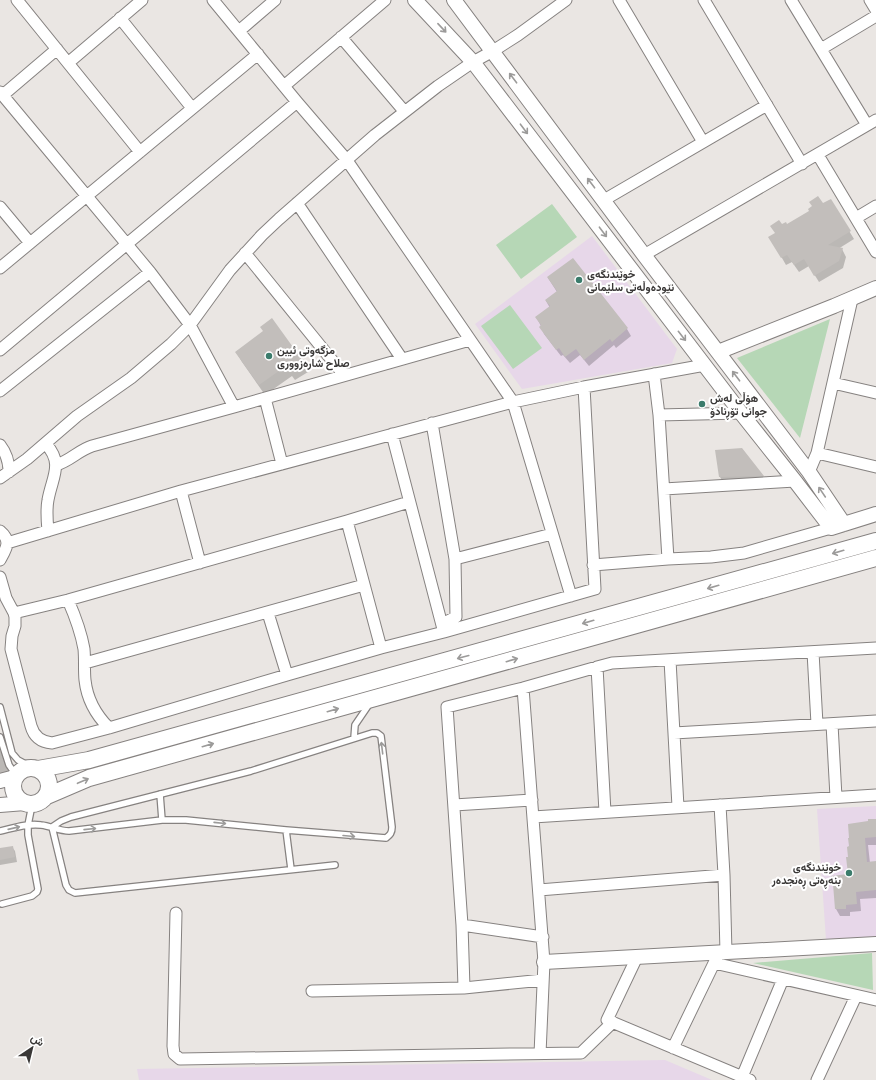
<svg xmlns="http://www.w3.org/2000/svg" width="876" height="1080" viewBox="0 0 876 1080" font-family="'IBM Plex Sans',Vazirmatn,sans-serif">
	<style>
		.education { fill: #e7d7e9 }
		.green { fill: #b6d7b6 }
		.shadow { fill: #0003 }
		.building { fill: #c2bebb }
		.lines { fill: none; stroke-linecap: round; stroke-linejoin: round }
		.service-casing { stroke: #868280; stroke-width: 8 }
		.minor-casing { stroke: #868280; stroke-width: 13 }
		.tertiary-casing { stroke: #868280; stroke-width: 16 }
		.secondary-casing { stroke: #868280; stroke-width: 18 }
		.service { stroke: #fff; stroke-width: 5.5 }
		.minor { stroke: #fff; stroke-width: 11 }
		.tertiary { stroke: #fff; stroke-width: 14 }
		.secondary { stroke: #fff; stroke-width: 16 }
		.oneway { stroke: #9c9b9a }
		.poi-dot { fill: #3b7c6c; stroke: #fff; stroke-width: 1.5 }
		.labels { text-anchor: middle; stroke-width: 4; stroke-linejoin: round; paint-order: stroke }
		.poi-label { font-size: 11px; font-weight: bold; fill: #393736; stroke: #fff; text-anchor: start }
	</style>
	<rect width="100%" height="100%" fill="#eae6e3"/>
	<path class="education" d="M592,236L677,349L672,363L522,389L475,324Z
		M876,806V937L826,940L817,809Z
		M665,1060L712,1080H139L137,1069Z"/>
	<path class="green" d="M552,204L577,237L521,279L496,245Z
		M510,305L542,348L513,369L481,326Z
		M830,319L800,438L737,358Z
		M872,953L873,990L753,963Z"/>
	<path class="shadow" d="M830,200L854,239L838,249H842L846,257L843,268L819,282L809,266L799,272L792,262L786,265L774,244L776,233L782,226L787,225Z
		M573,259L627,329L631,336L616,348L614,345L589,366L580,355L570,363L563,355L561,356L544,334L541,326L536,317L550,308L546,301L557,292L548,278Z
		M272,320L302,362L308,372L295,380L292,376L265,395L242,362L236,352L264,332Z
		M742,449L763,476L767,483L724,484L720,477Z
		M0,750L3,755L9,774L0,776Z
		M876,820V845H868L870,863L876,862V898L860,899L861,911L850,912V916H840L836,909L835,887L833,884V877L849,875L848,858Z
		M12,847L15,851L17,862L0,865V849Z"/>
	<path class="building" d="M818,196L823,203L831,199L851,231L828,245L843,248L839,261L814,276L804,259L794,265L787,255L781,258L768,237L775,233L770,226L779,220L782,224L786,222L787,224L809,211L808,209L812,206L809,202Z
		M573,258L628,328L612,342L610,339L584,360L576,349L565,357L559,348L556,350L539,327L541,325L535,317L550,306L545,300L557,291L547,277Z
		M272,318L303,361L289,371L286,366L259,385L235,352L263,331L260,327Z
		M742,448L764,476L719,477L715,450Z
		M868,819H876V837L865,838L867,862L876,861V890L856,892L857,904L846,905V909H835L833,884H832L831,876L848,874L846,857H848L847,847L849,846L848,838H849L848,824L868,821Z
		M13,846L15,857L0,860V848Z"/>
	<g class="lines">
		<defs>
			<path id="service" d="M0,707L12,753L18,760L33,768
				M0,737L9,765L16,775
				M354,738L355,725L370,703
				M160,794L162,820
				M52,827L66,885L69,890L75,893L335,865
				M286,830L291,869
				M0,831C13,828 27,823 41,825C51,826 59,831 69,831L162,820H186L286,830L386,838C390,835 392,833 392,827L381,736L377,733H372L251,771L71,817L61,821L52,827
				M2,904L32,896L37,892L38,889L28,835V825L32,805"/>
			<path id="minor" d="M17,0L140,152
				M213,0L297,102L346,159L513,402L571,596
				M619,0L703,142
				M704,0L802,164
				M791,0L867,125
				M870,0L876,10
				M120,18L192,108
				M239,31L275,0
				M341,37L404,111
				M821,49L876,16
				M68,63L142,0
				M284,86L385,0
				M0,92L150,272L190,325L234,407
				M3,95L57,49
				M818,155L876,252
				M604,200L767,105
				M297,203L402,359
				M0,207L30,243
				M856,218L876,206
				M245,253L344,375
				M644,255L876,120
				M0,268L258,54
				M0,350L297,102
				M654,374L659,415L668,559
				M833,383L876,393
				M0,391L150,272
				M265,398L282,464
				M659,415L741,413
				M432,423L455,559L456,617L442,624
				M392,434L443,629
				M46,444C64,464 52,477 48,500C46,510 47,520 48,531
				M0,445C7,454 9,462 9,472
				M817,453L876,467
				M56,465C70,461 79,450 92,446L234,407L470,340
				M809,472L817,453L852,299
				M0,478L27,459L77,416L131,378L171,344L190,325L230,270L262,235L279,219L375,135L438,86L473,62L493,51L518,35L566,0
				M664,489L795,481
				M181,491L200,563
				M347,521L381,648
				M0,531C12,541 6,549 0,560
				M7,543L181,491L513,402L584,387L705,365
				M455,559L552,534
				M593,565L668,559L711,557L744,553L831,528
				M0,577L6,598L14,613L15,617V626L12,636L11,649L31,726C34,737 41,742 52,743L109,728L287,675L381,648L444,632L595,589L584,387
				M68,600C75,616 81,632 84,649C85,660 84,670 85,680C87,699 96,715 109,728
				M14,613L68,600L347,521L409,502
				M268,613L287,675
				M813,652L817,724
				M670,660L678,807
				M85,663L364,585
				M597,667L605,812
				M523,688L544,962L540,1054
				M832,724L836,797
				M674,733L876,721
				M454,805L532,800
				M720,805L724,875L726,953
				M533,817L876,795
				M539,890L724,875
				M176,913L173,1046L174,1054L180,1059L581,1053L613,1022
				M462,925L543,937
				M637,957L607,1020L750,1080
				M714,963L876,1000
				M464,988L462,925L447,707L523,688L597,667L612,663L876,648
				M312,991L464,988L543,980
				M673,1048L717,957
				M742,1077L783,979
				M817,1080L856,996"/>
			<path id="tertiary" d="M415,0L473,62L741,413L795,481L831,528L876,514
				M454,0L644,255L809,472L844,524
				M718,352L834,306L876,288
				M0,781L15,777
				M0,805L25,803
				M544,962L876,944"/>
			<path id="secondary" d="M13 786a18 18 0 1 1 36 0a18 18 0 1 1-36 0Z
				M38,769L89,760L876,541
				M47,796L89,778L876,558"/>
		</defs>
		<use href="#service" class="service-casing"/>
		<use href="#minor" class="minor-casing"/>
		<use href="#tertiary" class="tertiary-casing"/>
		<use href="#secondary" class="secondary-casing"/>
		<use href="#service" class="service"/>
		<use href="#minor" class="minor"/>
		<use href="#tertiary" class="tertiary"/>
		<use href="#secondary" class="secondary"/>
	</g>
	<defs><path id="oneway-shaft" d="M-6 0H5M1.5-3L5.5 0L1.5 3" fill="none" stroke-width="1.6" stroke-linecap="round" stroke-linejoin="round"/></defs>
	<g class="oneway">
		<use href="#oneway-shaft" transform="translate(442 28) rotate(47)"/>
		<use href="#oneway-shaft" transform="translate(513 78) rotate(-127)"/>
		<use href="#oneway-shaft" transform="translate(524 129) rotate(53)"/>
		<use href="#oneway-shaft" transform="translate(591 183) rotate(-127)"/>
		<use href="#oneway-shaft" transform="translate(603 232) rotate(53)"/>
		<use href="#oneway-shaft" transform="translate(682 336) rotate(52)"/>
		<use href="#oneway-shaft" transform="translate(736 376) rotate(-127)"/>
		<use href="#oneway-shaft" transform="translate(822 492) rotate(-124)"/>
		<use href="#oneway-shaft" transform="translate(838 552) rotate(164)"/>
		<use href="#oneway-shaft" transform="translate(713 587) rotate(164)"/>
		<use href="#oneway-shaft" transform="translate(588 622) rotate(164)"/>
		<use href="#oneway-shaft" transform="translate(463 657) rotate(165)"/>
		<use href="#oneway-shaft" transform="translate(512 660) rotate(-16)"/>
		<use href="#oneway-shaft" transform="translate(333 710) rotate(-16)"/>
		<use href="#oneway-shaft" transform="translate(208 745) rotate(-16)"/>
		<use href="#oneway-shaft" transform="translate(382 748) rotate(-97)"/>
		<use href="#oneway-shaft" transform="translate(83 781) rotate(-23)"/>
		<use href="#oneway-shaft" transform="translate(220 823) rotate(6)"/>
		<use href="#oneway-shaft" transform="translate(14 828) rotate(-13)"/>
		<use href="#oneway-shaft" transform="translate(90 829) rotate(-6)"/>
		<use href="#oneway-shaft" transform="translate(349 836) rotate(5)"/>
	</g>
	<g class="poi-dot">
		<circle cx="579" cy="280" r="4"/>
		<circle cx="269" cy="356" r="4"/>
		<circle cx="702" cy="404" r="4"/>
		<circle cx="849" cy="873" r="4"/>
	</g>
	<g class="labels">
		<g class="poi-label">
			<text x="587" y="278">خوێندنگەی<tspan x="587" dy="13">نێوده‌وڵه‌تی سلێمانی</tspan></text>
			<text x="277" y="354">مزگەوتی ئیبن<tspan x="277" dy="13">صلاح شارەزووری</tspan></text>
			<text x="710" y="402">ھۆڵی لەش<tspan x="710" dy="13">جوانی تۆڕنادۆ</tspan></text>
			<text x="841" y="871" text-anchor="end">خوێندنگەی<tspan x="841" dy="13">بنەڕەتی ڕەنجدەر</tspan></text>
		</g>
	</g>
	<g transform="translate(32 1048) rotate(35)" stroke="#ffffff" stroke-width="3" paint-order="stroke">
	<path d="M0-3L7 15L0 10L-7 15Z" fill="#393736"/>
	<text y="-6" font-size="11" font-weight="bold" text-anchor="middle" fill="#393736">ش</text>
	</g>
</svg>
